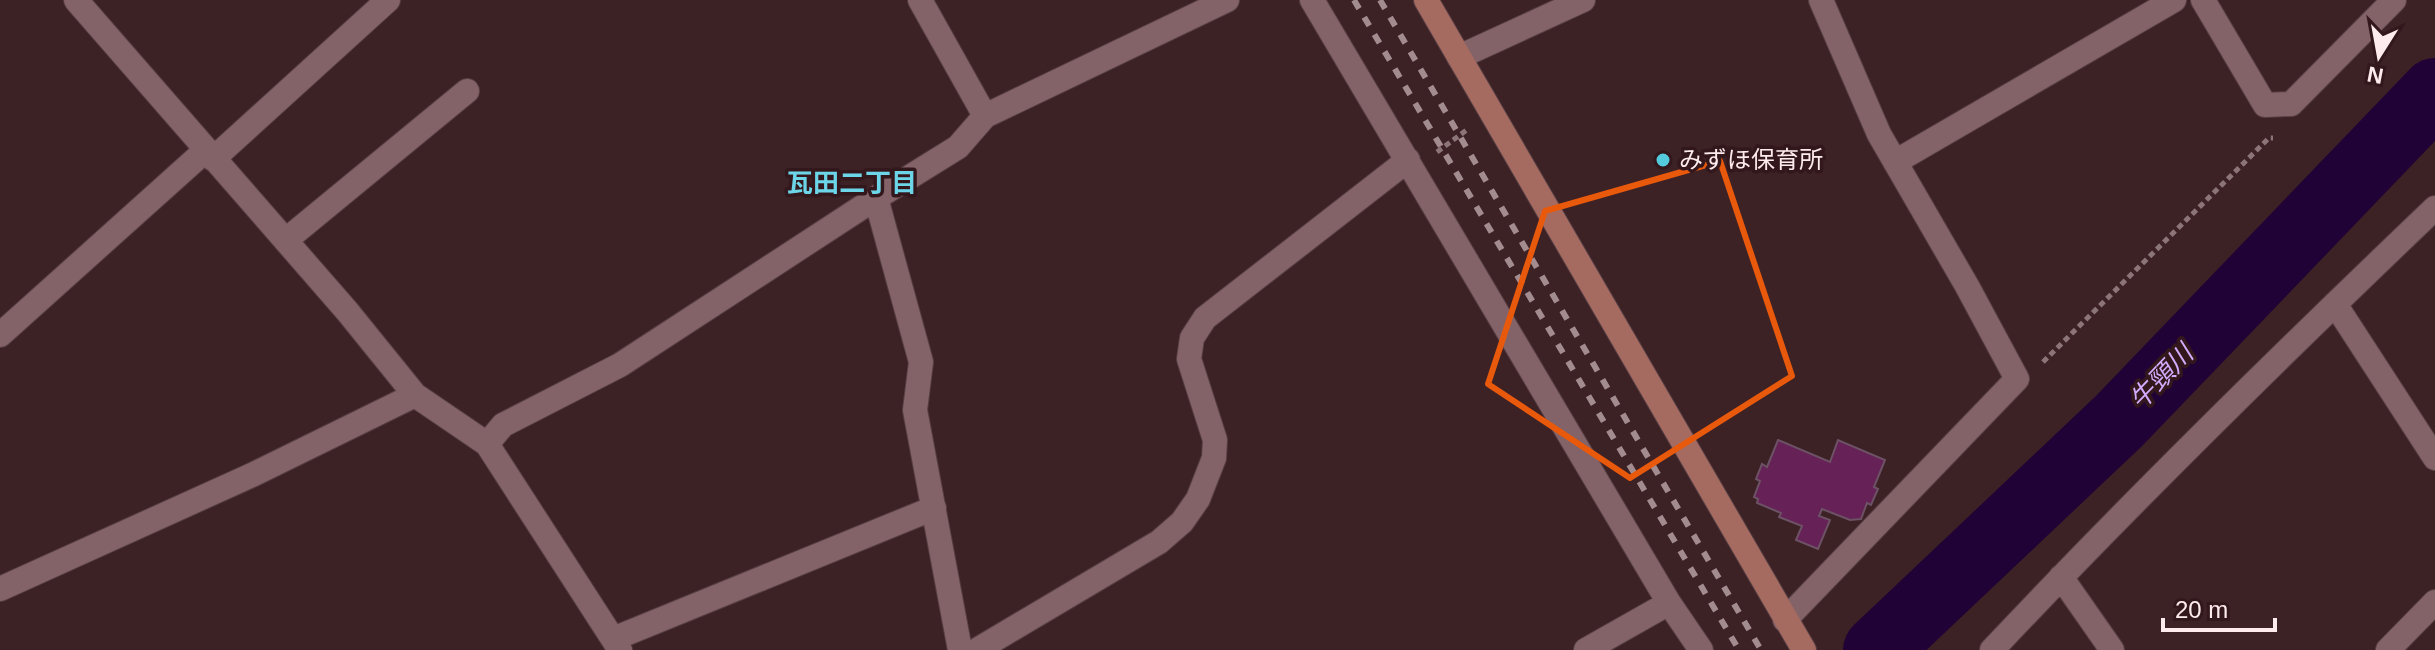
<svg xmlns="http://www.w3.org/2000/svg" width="2435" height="650" viewBox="0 0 2435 650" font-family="Arial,'Noto Sans JP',sans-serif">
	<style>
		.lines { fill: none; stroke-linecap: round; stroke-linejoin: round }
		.river { stroke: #200236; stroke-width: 68 }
		.building { fill: #662257; stroke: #6c5264; stroke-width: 2 }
		.street-casing { stroke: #573f44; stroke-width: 26 }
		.secondary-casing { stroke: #573f44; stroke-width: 26 }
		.path { stroke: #8c7578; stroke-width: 5; stroke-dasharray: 6 4; stroke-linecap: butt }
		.street { stroke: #836367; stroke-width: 24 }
		.secondary { stroke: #a56b60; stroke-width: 24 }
		.rail { stroke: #a38c8f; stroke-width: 6; stroke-dasharray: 10 10; stroke-linecap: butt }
		.marked { fill: none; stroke: #e8590c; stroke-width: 6; stroke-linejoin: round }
		.poi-dot { fill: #54cadd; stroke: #32171c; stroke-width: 3 }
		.labels { text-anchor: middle; stroke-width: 7; stroke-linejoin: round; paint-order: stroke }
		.poi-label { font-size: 24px; fill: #feebed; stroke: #32171c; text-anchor: start }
		.neighbourhood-label { font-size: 26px; font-weight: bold; fill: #6cd5e7; stroke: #32171c }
		.water-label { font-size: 26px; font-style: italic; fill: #d1abfc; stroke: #32171c }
	</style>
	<rect width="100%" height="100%" fill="#3c2125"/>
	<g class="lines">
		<path class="river" d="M1877,650L2119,421L2435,92"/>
	</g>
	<path class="building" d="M1778,440L1830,462L1838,440L1885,460L1874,487L1878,489L1871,505L1867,503L1861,519L1850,520L1822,509L1819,516L1830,520L1818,549L1796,540L1802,526L1779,517L1781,513L1757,503L1758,499L1754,497L1760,481L1756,479L1762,464L1767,467Z"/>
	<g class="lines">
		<defs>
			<path id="street" d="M76,0L347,311L415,395L487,444L620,650
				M920,0L985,116
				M1312,0L1669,603L1701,650
				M2203,0L2265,105L2291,104L2394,0
				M1459,57L1583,0
				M213,159L388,0
				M1895,162L2174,0
				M876,198L921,362L915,410L960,650
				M286,240L467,91
				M2335,304L2435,458
				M0,335L206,150
				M487,444L503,425L620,365L876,198L958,147L985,116L1227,0
				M2061,577L2112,650
				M0,589L252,475L415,395
				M1785,620L2017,379L1967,286L1879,134L1821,0
				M613,639L934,508
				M977,650L1159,542L1182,522L1198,499L1214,458L1215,440L1189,359L1192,338L1205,318L1408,160
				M1586,650L1669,603
				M1992,650C2135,498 2284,352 2435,208
				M2388,650L2435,602"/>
			<path id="secondary" d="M1426,0L1804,650"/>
		</defs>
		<use href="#street" class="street-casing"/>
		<use href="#secondary" class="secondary-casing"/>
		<path class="path" d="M1437,152L1468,129
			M2043,362L2269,138H2273"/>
		<use href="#street" class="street"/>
		<use href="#secondary" class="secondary"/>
		<path class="rail" d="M1354,0L1739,650
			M1380,0L1761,650"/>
	</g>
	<path class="marked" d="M1720,161L1792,376L1630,478L1488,384L1545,211Z"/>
	<circle class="poi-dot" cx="1663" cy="160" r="8"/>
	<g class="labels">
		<g class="poi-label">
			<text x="1679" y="168">みずほ保育所</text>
		</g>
		<g class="neighbourhood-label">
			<text x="852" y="192">瓦田二丁目</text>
		</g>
		<g class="water-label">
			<text transform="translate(2161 377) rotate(-46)" y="9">牛頸川</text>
		</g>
	</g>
	<g transform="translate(2379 56) rotate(191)" stroke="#32171c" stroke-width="6" paint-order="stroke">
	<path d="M0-6L14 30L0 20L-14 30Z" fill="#feebed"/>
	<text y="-12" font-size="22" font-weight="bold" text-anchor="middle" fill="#feebed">N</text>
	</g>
	<path d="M2163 618v12h112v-12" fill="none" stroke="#feebed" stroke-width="4"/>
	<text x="2175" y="618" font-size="24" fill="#feebed" stroke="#32171c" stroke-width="6" paint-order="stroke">20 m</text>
</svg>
